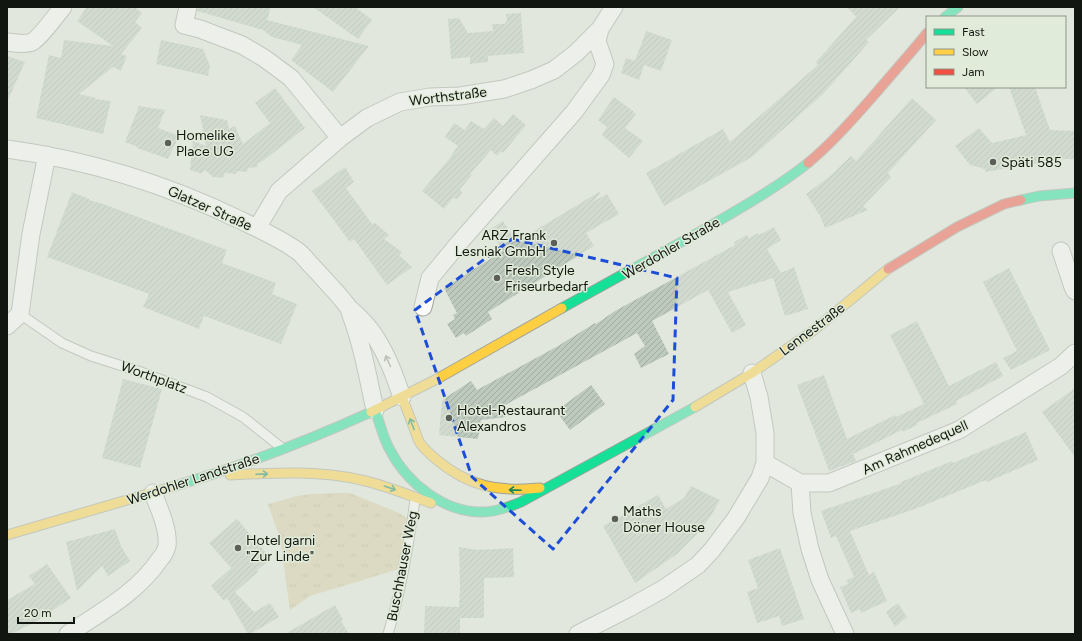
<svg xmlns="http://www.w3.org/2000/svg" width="1082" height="641" viewBox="0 0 1082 641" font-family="Figtree,sans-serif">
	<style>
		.grass { fill: url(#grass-tufts) }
		.building { fill: url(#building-hatch) }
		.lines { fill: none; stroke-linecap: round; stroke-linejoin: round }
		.lane-casing { stroke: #9ea29a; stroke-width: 11 }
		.street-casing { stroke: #9ea29a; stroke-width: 19 }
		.fast-casing { stroke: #9ea29a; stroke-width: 11 }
		.slow-casing { stroke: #9ea29a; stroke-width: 11 }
		.jam-casing { stroke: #9ea29a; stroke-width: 11 }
		.lane { stroke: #fbfbfa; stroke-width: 9 }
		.street { stroke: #fbfbfa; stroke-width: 17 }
		.fast { stroke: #16e098; stroke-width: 9 }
		.slow { stroke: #ffcf43; stroke-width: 9 }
		.jam { stroke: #f24e42; stroke-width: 9 }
		.oneway { stroke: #929491 }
		.oneway2 { stroke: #14855b }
		.marked { fill: none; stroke: #1d4ed8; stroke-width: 3; stroke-dasharray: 8 5; stroke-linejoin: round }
		.poi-dot { fill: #5b5f58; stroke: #e1ebd9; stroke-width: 1.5 }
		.labels { text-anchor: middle; stroke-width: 3; stroke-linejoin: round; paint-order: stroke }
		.street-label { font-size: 14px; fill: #121610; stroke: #e1ebd9 }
		.poi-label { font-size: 14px; fill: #121610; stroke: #e1ebd9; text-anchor: start }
	</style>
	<defs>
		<pattern id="grass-tufts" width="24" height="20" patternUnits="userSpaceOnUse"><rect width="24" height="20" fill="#d4cba4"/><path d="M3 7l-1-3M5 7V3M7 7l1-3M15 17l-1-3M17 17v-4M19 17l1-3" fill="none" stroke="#b5ae8c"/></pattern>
		<pattern id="building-hatch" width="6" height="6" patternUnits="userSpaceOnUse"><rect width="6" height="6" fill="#bdc9bd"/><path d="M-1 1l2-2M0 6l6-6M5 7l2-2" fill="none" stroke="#a1aca1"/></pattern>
	</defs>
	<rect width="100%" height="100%" fill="#e2e7dd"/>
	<path class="grass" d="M335,493H350L399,513L407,518L399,569L310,596L290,610L280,539L268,504L297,496L312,494Z"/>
	<path class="building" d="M87,7H135L142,13L135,22L142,28L121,54L127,56L121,71L113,67L79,94L96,98L95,99L111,101L103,134L36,118L49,55L61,58L64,40L113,46L77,21Z
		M198,7H271L267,20L369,46L333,92L291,60L302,45L272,37L263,30L197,11Z
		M313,7H355L372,20L358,39Z
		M847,7H900L866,40L869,42L824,93L752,157L664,206L646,173L723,129L730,142L818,65L816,62L856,17Z
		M521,13L524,53L488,56V62L470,64V57L451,59L448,19L459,18L468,33L493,31L492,24H505V22H507L506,14Z
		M646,31L672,40L661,71L644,65L639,80L621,73L626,58L635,61Z
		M161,40L203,49L210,66L208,76L156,64Z
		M7,56L25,62L7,102Z
		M964,87H998L977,104Z
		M1009,87H1035L1050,130L1075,131V159H1064L985,172V169L970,165L955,146L979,128L992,143L1026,135Z
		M275,88L305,128L264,160L257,164L258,167L248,168L247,172L237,171L235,174L225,173L223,178L213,177L205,170L201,174L197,172L190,170L193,141L206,146L200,115L227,120L229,129L235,126L243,144L270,123L255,103Z
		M614,97L633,111V112L636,114L625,128L643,141L629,158L602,135L607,127L598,120Z
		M912,98L936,120L888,173L891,177L863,206L868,210L825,228L820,216L806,194L829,177L851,156L856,161Z
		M139,106L165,110L158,128L179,136L168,159L137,148L138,147L125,142Z
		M513,114L526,125L503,153L501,151L497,156L491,150L470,174L472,175L460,189L462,193L457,199L453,198L444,209L422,191L449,159L458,146L445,137L454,123L465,130L471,121L484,129L494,118L503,126Z
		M345,167L354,182L346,188L372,224L375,223L389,235L384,239L402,252L399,255L412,267L387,285L354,239L350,242L312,191Z
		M72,192L89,199V200L103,204L227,250L222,263L276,283L272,294L297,304L281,344L204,316L199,329L143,307L149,294L47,257Z
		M599,192L600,193L594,201L607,194L619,214L586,233L594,246L488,312L492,319L466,336L464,333L456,338L447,324L455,319L453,315L457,313L444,288L503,251L489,230L503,221L516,242Z
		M774,227L781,240L767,249L781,273L794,267L808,309L785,316L773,278L728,292L746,325L732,333L708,290L652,321L669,354L641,368L634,354L645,346L637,333L500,408L506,417L481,420L478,439L439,435L442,400L471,381L477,390L558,346L595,323L596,324L615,311L735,245L734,242L747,235L749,238L758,233L759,235Z
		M1009,268L1050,350L1011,370L1003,358L1017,351L983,282Z
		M917,321L949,386L996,362L1003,376L956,401L957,404L917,423V425L903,432L902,430L853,454L856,461L829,471L797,385L824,375L847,439L895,415L901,427L896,417L924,404L890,335Z
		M123,379L162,389L140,468L102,458Z
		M591,385L605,404L570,430L556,411Z
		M1075,388V457L1042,412Z
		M1026,432L1038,460L987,482L986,480L915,509L850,531L869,575L874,572L887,601L861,613L860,609L851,613L840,587L848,584L847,580L854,577L836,536L831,538L821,511L902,483L901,482L952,461L953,463Z
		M691,486L720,500L711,516L696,535L677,554L635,583L603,526L658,495L666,509L684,498Z
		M237,519L271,559L257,570L258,572L235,592L254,612L270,603L279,617L250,634H248L227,598L224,601L211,586L231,568L209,543Z
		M115,529L121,546L130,561L108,576L102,566L77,591L66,542Z
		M459,547L477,550L513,548L514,577L484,578V618H460V634H424L425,606L459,607L460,588Z
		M780,548L804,619L782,626L779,616L757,623L747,592L758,588L748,560Z
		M47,564L71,598L37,621L11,634H7V600L35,584L29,576Z
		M898,603L907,617L895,627L886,612Z
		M335,605L343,620L341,621L349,634H285Z"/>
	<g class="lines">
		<defs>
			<path id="lane" d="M20,314L62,343L91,356L138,371L207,397L243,417L282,448
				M388,634C397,605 403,576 408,546C410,530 414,514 415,497"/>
			<path id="street" d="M188,7L184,25L200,29L242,45L264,58L291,78L340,138
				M7,42C14,43 25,45 32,42C39,39 57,14 63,7
				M7,149C88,160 166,184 240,220C259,229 279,238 296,250C301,253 305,258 309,263C317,271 325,280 333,289C339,295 344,302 349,308C357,315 365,323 372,332C386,352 394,374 402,397
				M257,228L279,191L286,185L340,138L367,118L400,102L430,97L460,96L504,89L531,80L554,70L576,53L600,29L614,7
				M1061,251L1073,287L1075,291
				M423,307L430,278L459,243L574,112L601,75L605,64L597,41L600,29
				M350,312C362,344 368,377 375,410
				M7,326L20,314L31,234L47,155
				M765,463L800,483H829L959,430L1061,366L1075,353
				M800,483L802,513L810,549L820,580L845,634
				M68,634C101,612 137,593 160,559C163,556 166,550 167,546C169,530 159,508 153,493
				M578,634L629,608L663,589L698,565L712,550L736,518L760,478L765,463V433L759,397L752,373"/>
			<path id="fast" d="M945,17L958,7
				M1021,200L1039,196L1075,193
				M562,308C609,282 656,256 703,230C739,209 775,189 808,163
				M375,410C380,423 383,438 390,450C407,483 444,513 483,512C496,512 509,507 521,502L695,407
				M175,486C242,466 307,441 371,412"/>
			<path id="slow" d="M402,397C406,407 410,418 414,428C416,433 417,438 420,443C424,449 431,455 437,460C469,487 499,492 540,488
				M695,407L752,373L814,330L888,269
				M371,412L437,379L562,308
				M230,475C274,473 318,470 361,480C385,485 408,495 431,503
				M7,535L175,486"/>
			<path id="jam" d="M808,163C832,143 854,118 875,94C892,74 910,54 927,33
				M888,269L957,227L1004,204L1021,200"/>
		</defs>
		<use href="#lane" class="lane-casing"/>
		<use href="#street" class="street-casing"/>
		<use href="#fast" class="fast-casing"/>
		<use href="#slow" class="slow-casing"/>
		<use href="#jam" class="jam-casing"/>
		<use href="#lane" class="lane"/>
		<use href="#street" class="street"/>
		<use href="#fast" class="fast"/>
		<use href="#slow" class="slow"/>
		<use href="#jam" class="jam"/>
	</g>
	<defs><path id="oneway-shaft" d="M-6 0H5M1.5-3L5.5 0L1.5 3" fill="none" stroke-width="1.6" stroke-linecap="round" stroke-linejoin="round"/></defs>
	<use class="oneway" href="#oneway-shaft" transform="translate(388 361) rotate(-114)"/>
	<g class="oneway2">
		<use href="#oneway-shaft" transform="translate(412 424) rotate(-111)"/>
		<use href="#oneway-shaft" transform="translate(262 474) rotate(-2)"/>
		<use href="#oneway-shaft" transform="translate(390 488) rotate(19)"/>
		<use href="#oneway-shaft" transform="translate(515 490) rotate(-178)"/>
	</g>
	<path d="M0 0H1082V641H0ZM512,239L677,278L673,400L553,549L472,477L415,310Z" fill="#e2e7dd" fill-opacity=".55" fill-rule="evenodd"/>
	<path class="marked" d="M512,239L677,278L673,400L553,549L472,477L415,310Z"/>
	<g class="poi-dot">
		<circle cx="168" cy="143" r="4"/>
		<circle cx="993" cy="162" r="4"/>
		<circle cx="554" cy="243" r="4"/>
		<circle cx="497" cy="278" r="4"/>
		<circle cx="449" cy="418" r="4"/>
		<circle cx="615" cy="519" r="4"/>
		<circle cx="238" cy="548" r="4"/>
	</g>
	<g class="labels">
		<g class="street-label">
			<text transform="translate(448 96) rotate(-7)" y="5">Worthstraße</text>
			<text transform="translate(210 208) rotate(24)" y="5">Glatzer Straße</text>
			<text transform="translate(671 248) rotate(-30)" y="5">Werdohler Straße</text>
			<text transform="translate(812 329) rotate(-37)" y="5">Lennestraße</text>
			<text transform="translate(154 377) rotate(20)" y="5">Worthplatz</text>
			<text transform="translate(915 447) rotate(-24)" y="5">Am Rahmedequell</text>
			<text transform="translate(193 479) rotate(-18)" y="5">Werdohler Landstraße</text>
			<text transform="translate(402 566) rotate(-79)" y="5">Buschhauser Weg</text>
		</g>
		<g class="poi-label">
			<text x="176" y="140">Homelike<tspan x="176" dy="16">Place UG</tspan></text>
			<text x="1001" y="167">Späti 585</text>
			<text x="546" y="240" text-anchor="end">ARZ Frank<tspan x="546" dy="16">Lesniak GmbH</tspan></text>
			<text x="505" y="275">Fresh Style<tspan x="505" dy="16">Friseurbedarf</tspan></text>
			<text x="457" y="415">Hotel-Restaurant<tspan x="457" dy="16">Alexandros</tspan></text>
			<text x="623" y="516">Maths<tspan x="623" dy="16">Döner House</tspan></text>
			<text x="246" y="545">Hotel garni<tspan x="246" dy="16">"Zur Linde"</tspan></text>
		</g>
	</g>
	<rect width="1082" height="641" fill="none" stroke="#121610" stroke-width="16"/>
	<rect x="926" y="16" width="140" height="72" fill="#e1ebd9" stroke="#8e9689"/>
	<rect x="934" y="29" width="20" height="6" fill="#16e098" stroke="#8e9689"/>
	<text x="962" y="36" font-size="12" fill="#121610">Fast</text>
	<rect x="934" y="49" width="20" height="6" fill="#ffcf43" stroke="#8e9689"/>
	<text x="962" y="56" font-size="12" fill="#121610">Slow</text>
	<rect x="934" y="69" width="20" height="6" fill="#f24e42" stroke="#8e9689"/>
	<text x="962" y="76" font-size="12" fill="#121610">Jam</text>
	<path d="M18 617v6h56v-6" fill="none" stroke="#121610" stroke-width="2"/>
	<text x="24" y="617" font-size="12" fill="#121610" stroke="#e1ebd9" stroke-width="3" paint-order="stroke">20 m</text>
</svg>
